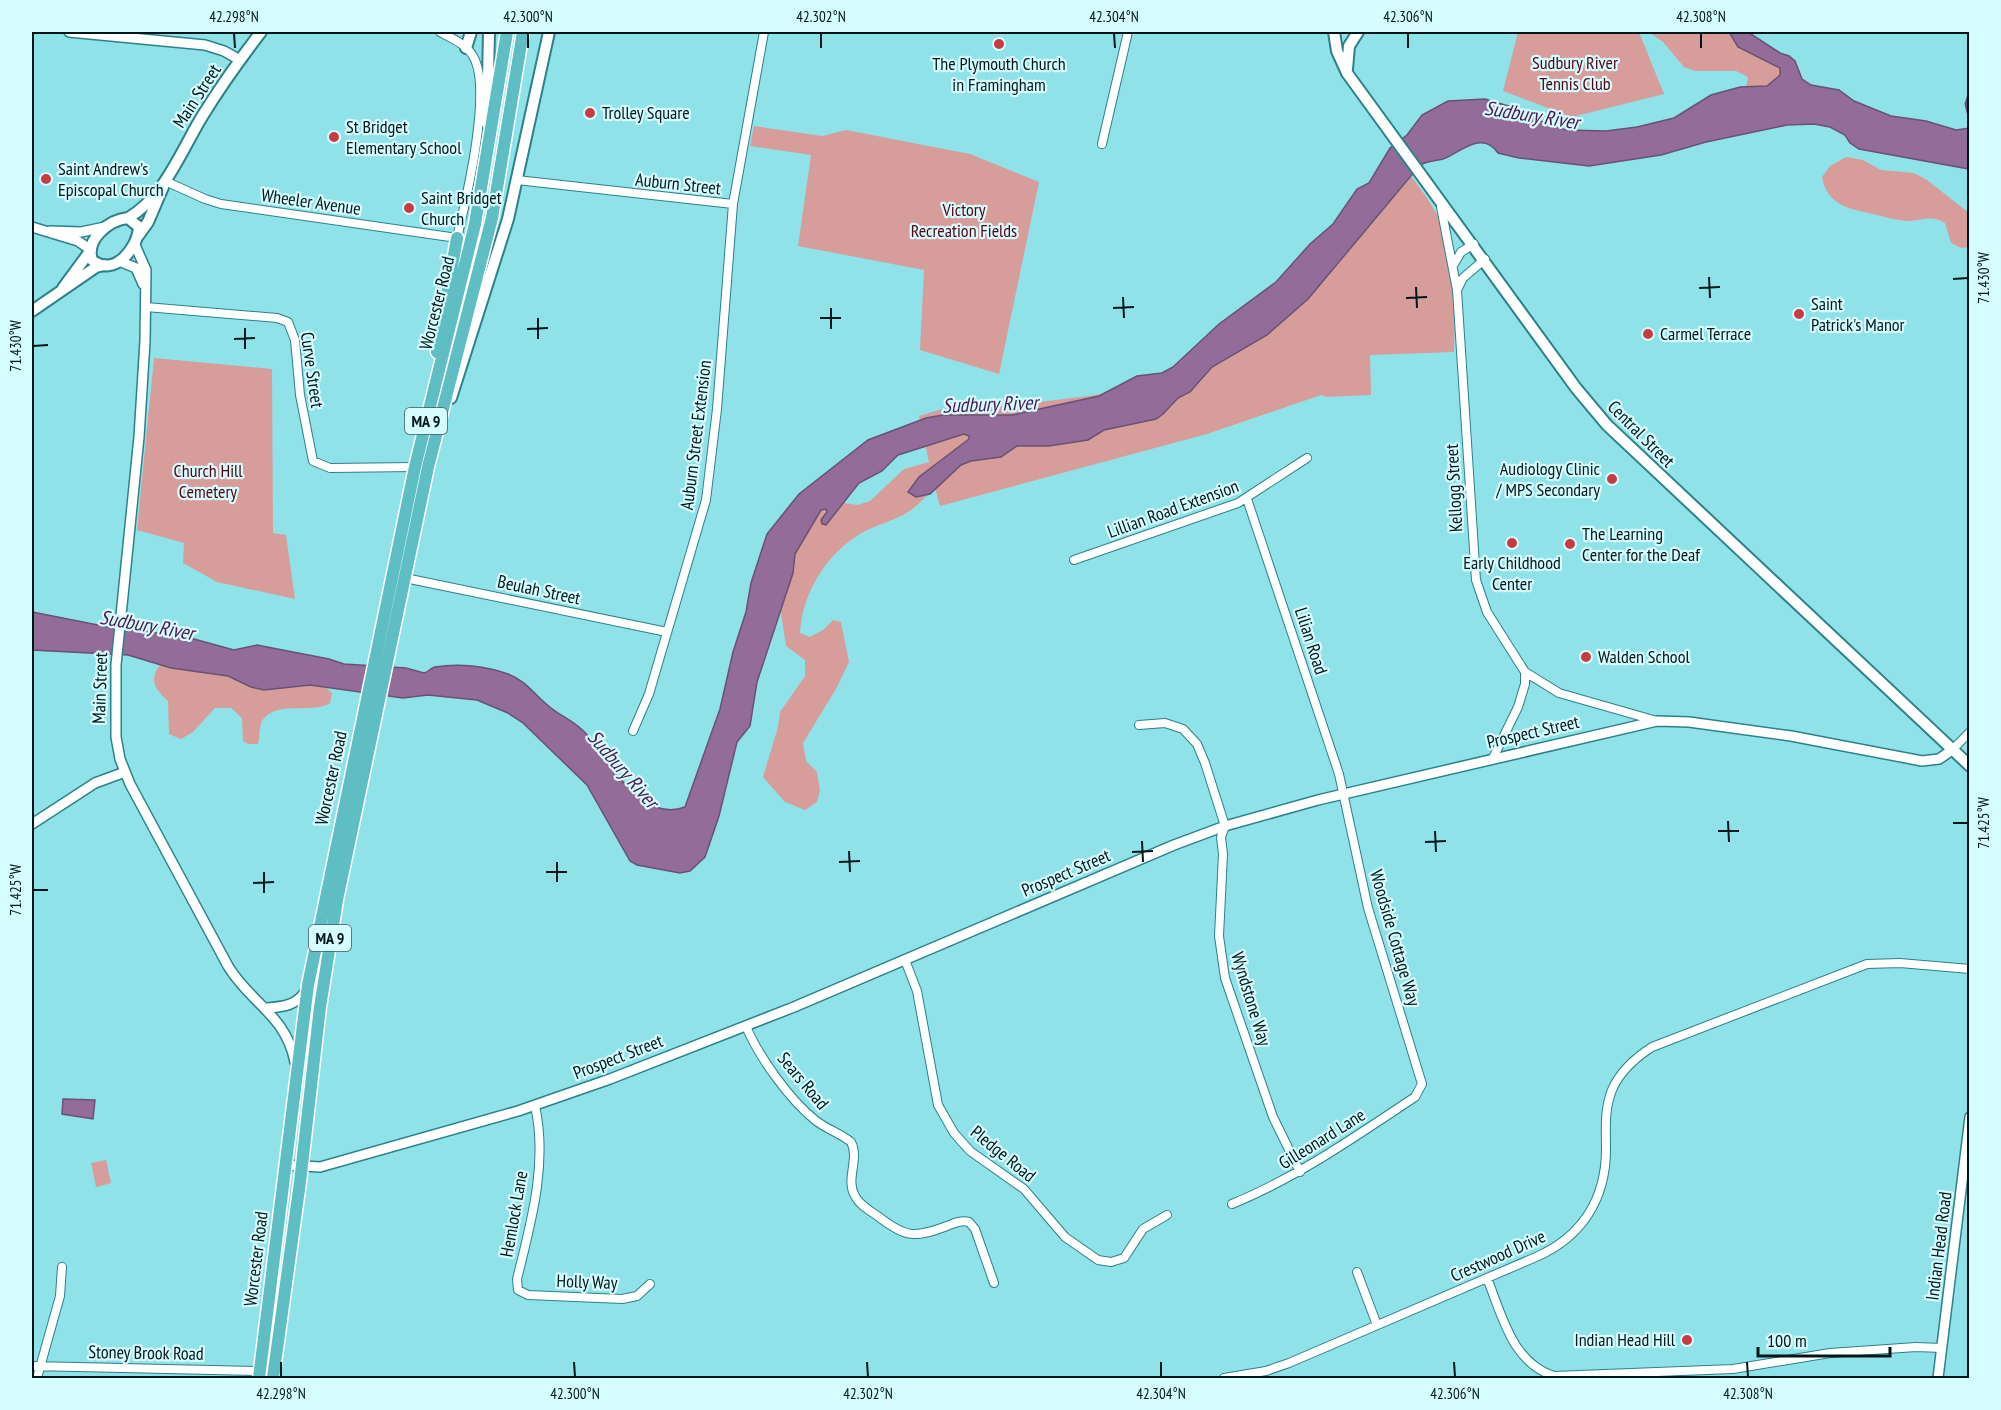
<svg xmlns="http://www.w3.org/2000/svg" width="2001" height="1410" viewBox="0 0 2001 1410" font-family="'PT Sans Narrow',sans-serif">
	<style>
		.green { fill: #d79d9a }
		.water { fill: #946c9a; stroke: #685273; stroke-width: 1.5 }
		.lines { fill: none; stroke-linecap: round; stroke-linejoin: round }
		.stream { stroke: #685273; stroke-width: 3 }
		.minor-casing { stroke: #2b8288; stroke-width: 10 }
		.tertiary-casing { stroke: #2b8288; stroke-width: 12 }
		.secondary-casing { stroke: #2b8288; stroke-width: 14 }
		.trunk-casing { stroke: #fff; stroke-width: 15 }
		.minor { stroke: #fff; stroke-width: 8 }
		.tertiary { stroke: #fff; stroke-width: 9 }
		.secondary { stroke: #fff; stroke-width: 10 }
		.trunk { stroke: #5ebec4; stroke-width: 12 }
		.ticks { fill: none; stroke: #001618; stroke-width: 2 }
		.poi-dot { fill: #ca3a43; stroke: #d5fcff; stroke-width: 2 }
		.labels { text-anchor: middle; stroke-width: 4.5; stroke-linejoin: round; paint-order: stroke }
		.shield { fill: #d5fcff; stroke: #405b5d; stroke-width: 1.5 }
		.shield-label { font-size: 16px; font-weight: bold; fill: #001618 }
		.park-label { font-size: 18px; fill: #57030f; stroke: #d5fcff }
		.poi-label { font-size: 18px; fill: #001618; stroke: #d5fcff; text-anchor: start }
		.street-label { font-size: 18px; fill: #001618; stroke: #d5fcff }
		.water-label { font-size: 20px; font-style: italic; fill: #4b1753; stroke: #d5fcff }
		.neatline { fill: none; stroke: #001618; stroke-width: 2 }
		.ticks-label { font-size: 15px; text-anchor: middle; fill: #001618 }
	</style>
	<rect width="100%" height="100%" fill="#90e2e9"/>
	<path class="green" d="M1518,32H1639L1664,94L1572,117L1503,91Z
		M1649,32L1707,34L1729,32L1738,47L1776,64L1780,68V75L1767,86L1746,87L1748,77L1736,71H1695L1684,67L1663,42Z
		M754,126L822,136L846,130L970,154L1039,182L999,374L920,350L924,270L798,246L811,155L750,146Z
		M1391,151C1406,170 1423,190 1435,211C1457,248 1455,310 1454,352L1370,355L1371,395L1326,397L1321,395L1207,434L940,506L935,488C927,495 919,504 911,510C896,521 876,524 860,534C826,554 802,594 800,633L810,637L823,630L833,620L841,622L849,662L836,689L803,743L806,761L817,772L820,790L817,802L805,810L785,802L763,777L778,727L780,712L805,676V660L786,646L780,607L793,573L795,554L821,509L837,502L858,505L870,501L904,469L929,462L919,416L942,409L1009,406L1112,393L1159,378L1338,245Z
		M1846,157L1863,160L1881,170L1914,173L1927,180L1969,213V247L1961,248L1951,243L1945,223C1932,215 1924,220 1910,221C1898,221 1885,217 1873,214C1849,209 1827,205 1822,177L1830,166Z
		M154,358L272,369L273,533L286,535L295,599L217,582L183,563L184,543L137,530Z
		M161,664L216,673L264,690L310,685L325,687L332,693L330,703C312,715 276,699 262,721C259,727 260,737 258,744H248L243,741L242,718L231,708H215L193,732L181,739L169,734L168,701C155,690 148,679 161,664Z
		M106,1160L111,1183L96,1187L91,1163Z"/>
	<path class="water" d="M1729,32H1748L1780,53L1789,56L1795,61L1802,79L1811,85L1839,90L1854,101L1891,116L1926,121L1956,130L1969,128V169L1859,149L1850,143L1845,135L1830,127L1814,124L1787,125L1706,142L1661,155L1589,166L1519,158L1498,153C1482,129 1458,154 1443,159C1435,161 1427,161 1420,165L1308,299L1267,335L1212,367L1190,392L1178,398L1163,414L1156,419L1104,430L1088,440L1049,446H1017L1001,457L971,461L961,465L930,494L916,497L908,492L919,477L969,439V436L964,434L898,455L882,471L859,483L826,525L822,524L821,520L827,512L826,509L821,510L795,554L793,573L757,682L750,726L737,742L719,816L705,857L690,871L680,873L637,865L630,861L587,785L523,723L508,713L477,700L428,695L403,698L310,685L264,690L251,687L228,676L171,668L128,655L32,650V612L108,627L183,636L234,650L257,645L329,659L344,664L406,668L424,673C429,672 430,668 435,667C459,663 486,666 508,674C527,681 536,697 551,708C564,718 578,723 588,736C610,763 641,823 685,807L720,709L733,652L746,612L751,583L767,534L799,494L868,440L926,418L943,415H1012L1099,396L1137,376L1162,373L1173,367L1219,324L1276,282L1310,244L1333,224L1357,189L1369,183L1390,148L1407,135L1422,115L1448,101L1485,99L1515,108L1551,126L1567,130L1606,131L1637,127L1674,118L1711,95L1740,87L1767,86L1780,75V68L1738,47Z
		M63,1099L95,1100L93,1119L62,1114Z"/>
	<g class="lines">
		<path class="stream" d="M1970,91L1966,104L1970,121"/>
		<defs>
			<path id="minor" d="M1102,144L1128,32
				M517,180L733,204
				M165,181L205,199L221,204L457,238C466,200 493,89 473,56C466,44 451,38 440,32
				M1441,207L1457,290L1476,580L1487,612L1525,672V684L1518,707L1493,758
				M1454,264L1461,252L1474,244
				M1458,288L1463,278L1485,259
				M146,307L277,318L288,322L295,340L300,395L313,461L330,468L415,467
				M1074,560L1238,503L1307,458
				M405,578L667,632
				M1525,672L1559,693L1657,721
				M1139,725L1165,723L1183,729L1197,744L1205,763L1225,826L1221,837L1223,854L1219,936L1225,978L1273,1117L1300,1172
				M633,731L649,694L706,500L717,409L733,204L764,32
				M1952,750L1970,732
				M905,960L917,991L938,1105L954,1133L970,1151L1024,1189L1065,1237L1098,1260L1111,1262L1124,1258L1143,1229L1167,1215
				M746,1026C758,1056 790,1100 815,1120C826,1129 840,1133 851,1142C860,1159 845,1179 855,1196C860,1206 871,1211 879,1217C906,1238 915,1238 947,1226C955,1223 960,1220 969,1222L975,1229L994,1283
				M535,1106C548,1163 531,1223 517,1279L518,1290L528,1295L622,1299L637,1296L650,1284
				M1232,1204C1298,1177 1356,1136 1415,1097L1422,1084L1368,908L1339,774L1247,499
				M1357,1272L1377,1325
				M1487,1278C1502,1315 1512,1363 1554,1376L1733,1369L1830,1353L1916,1347L1942,1348
				M32,1366L260,1371
				M37,1378L60,1296L62,1267
				M1224,1378L1266,1371L1289,1363L1536,1257C1582,1237 1606,1199 1606,1149C1606,1129 1604,1110 1612,1090C1620,1071 1635,1058 1652,1047L1867,964L1900,963L1970,969"/>
			<path id="tertiary" d="M69,32L205,45L224,51L240,60
				M32,227L78,241L91,250
				M50,231L81,232L105,227
				M135,245L146,270L145,341L139,437L116,665V737L120,759L130,784L228,966C250,1003 286,1015 295,1062
				M119,261L136,268L143,284
				M32,824L95,783L125,772
				M267,1008C283,1007 298,1005 306,990
				M286,1165L320,1167L518,1111L610,1079L794,1007L1174,845L1225,826L1318,800L1657,721L1689,722L1791,736L1922,761L1939,759L1952,750
				M1938,1378L1970,1117"/>
			<path id="secondary" d="M1334,32L1337,51L1347,73L1576,388L1607,425L1970,766
				M466,48L471,32
				M1347,69L1349,46L1358,32
				M487,124L489,32
				M128,218C164,198 182,149 203,115C221,86 241,58 261,32
				M128,218L139,227C138,248 114,278 92,260C85,239 109,220 128,218Z
				M138,236L148,222L163,187
				M63,288L91,250
				M32,311L96,267L104,265
				M451,398L508,219L549,32"/>
			<path id="trunk" d="M437,352L457,238
				M259,1378L308,985L415,467L475,224L507,32
				M273,1378L300,1182L320,1007L337,900L428,467L492,218L523,32"/>
		</defs>
		<use href="#minor" class="minor-casing"/>
		<use href="#tertiary" class="tertiary-casing"/>
		<use href="#secondary" class="secondary-casing"/>
		<use href="#trunk" class="trunk-casing"/>
		<use href="#minor" class="minor"/>
		<use href="#tertiary" class="tertiary"/>
		<use href="#secondary" class="secondary"/>
		<use href="#trunk" class="trunk"/>
	</g>
	<path class="ticks" d="M234,33L235,48M528,33V48M821,33V48M1114,33L1115,48M1408,33V48M1701,33V48M1709,277L1710,298M1953,279L1968,278M1416,287L1417,308M1699,288L1720,287M1123,297L1124,318M1406,298L1427,297M831,308V329M1113,308L1134,307M538,318V339M820,318H841M245,328V349M527,329L548,328M234,339L255,338M33,346L48,345M1728,821L1729,842M1953,823H1968M1435,831L1436,852M1718,831H1739M1142,841L1143,862M1425,842L1446,841M849,851L850,872M1132,852L1153,851M557,862V882M839,862L860,861M264,872V893M546,872H567M253,883L274,882M33,890H48M281,1362V1377M574,1362L575,1377M867,1362L868,1377M1161,1362V1377M1454,1362L1455,1377M1747,1362L1748,1377"/>
	<g class="poi-dot">
		<circle cx="999" cy="44" r="6"/>
		<circle cx="590" cy="113" r="6"/>
		<circle cx="334" cy="137" r="6"/>
		<circle cx="46" cy="179" r="6"/>
		<circle cx="409" cy="208" r="6"/>
		<circle cx="1799" cy="314" r="6"/>
		<circle cx="1648" cy="334" r="6"/>
		<circle cx="1612" cy="479" r="6"/>
		<circle cx="1512" cy="543" r="6"/>
		<circle cx="1570" cy="544" r="6"/>
		<circle cx="1586" cy="657" r="6"/>
		<circle cx="1687" cy="1340" r="6"/>
	</g>
	<g class="labels">
		<g class="shield">
			<rect x="405" y="408" width="42" height="26" rx="4.5"/>
			<rect x="309" y="925" width="42" height="26" rx="4.5"/>
		</g>
		<g class="shield-label">
			<text x="426" y="427">MA 9</text>
			<text x="330" y="944">MA 9</text>
		</g>
		<g class="park-label">
			<text x="1575" y="69">Sudbury River<tspan x="1575" dy="21">Tennis Club</tspan></text>
			<text x="964" y="216">Victory<tspan x="964" dy="21">Recreation Fields</tspan></text>
			<text x="208" y="477">Church Hill<tspan x="208" dy="21">Cemetery</tspan></text>
		</g>
		<g class="poi-label">
			<text x="999" y="70" text-anchor="middle">The Plymouth Church<tspan x="999" dy="21">in Framingham</tspan></text>
			<text x="602" y="119">Trolley Square</text>
			<text x="346" y="133">St Bridget<tspan x="346" dy="21">Elementary School</tspan></text>
			<text x="58" y="175">Saint Andrew's<tspan x="58" dy="21">Episcopal Church</tspan></text>
			<text x="421" y="204">Saint Bridget<tspan x="421" dy="21">Church</tspan></text>
			<text x="1811" y="310">Saint<tspan x="1811" dy="21">Patrick's Manor</tspan></text>
			<text x="1660" y="340">Carmel Terrace</text>
			<text x="1600" y="475" text-anchor="end">Audiology Clinic<tspan x="1600" dy="21">/ MPS Secondary</tspan></text>
			<text x="1582" y="540">The Learning<tspan x="1582" dy="21">Center for the Deaf</tspan></text>
			<text x="1512" y="569" text-anchor="middle">Early Childhood<tspan x="1512" dy="21">Center</tspan></text>
			<text x="1598" y="663">Walden School</text>
			<text x="1675" y="1346" text-anchor="end">Indian Head Hill</text>
		</g>
		<g class="street-label">
			<text transform="translate(197 96) rotate(-57)" y="6">Main Street</text>
			<text transform="translate(678 184) rotate(6)" y="6">Auburn Street</text>
			<text transform="translate(311 202) rotate(8)" y="6">Wheeler Avenue</text>
			<text transform="translate(437 303) rotate(-76)" y="6">Worcester Road</text>
			<text transform="translate(312 370) rotate(82)" y="6">Curve Street</text>
			<text transform="translate(1641 434) rotate(45)" y="6">Central Street</text>
			<text transform="translate(696 435) rotate(-83)" y="6">Auburn Street Extension</text>
			<text transform="translate(1454 488) rotate(-93)" y="6">Kellogg Street</text>
			<text transform="translate(1173 509) rotate(-20)" y="6">Lillian Road Extension</text>
			<text transform="translate(539 590) rotate(12)" y="6">Beulah Street</text>
			<text transform="translate(1311 641) rotate(72)" y="6">Lilian Road</text>
			<text transform="translate(100 688) rotate(-88)" y="6">Main Street</text>
			<text transform="translate(1533 732) rotate(-13)" y="6">Prospect Street</text>
			<text transform="translate(331 778) rotate(-78)" y="6">Worcester Road</text>
			<text transform="translate(1066 873) rotate(-23)" y="6">Prospect Street</text>
			<text transform="translate(1395 938) rotate(74)" y="6">Woodside Cottage Way</text>
			<text transform="translate(1251 999) rotate(73)" y="6">Wyndstone Way</text>
			<text transform="translate(618 1057) rotate(-21)" y="6">Prospect Street</text>
			<text transform="translate(803 1081) rotate(50)" y="6">Sears Road</text>
			<text transform="translate(1322 1139) rotate(-32)" y="6">Gilleonard Lane</text>
			<text transform="translate(1003 1154) rotate(39)" y="6">Pledge Road</text>
			<text transform="translate(514 1214) rotate(-80)" y="6">Hemlock Lane</text>
			<text transform="translate(1939 1246) rotate(-83)" y="6">Indian Head Road</text>
			<text transform="translate(1498 1256) rotate(-24)" y="6">Crestwood Drive</text>
			<text transform="translate(256 1259) rotate(-83)" y="6">Worcester Road</text>
			<text transform="translate(587 1282) rotate(2)" y="6">Holly Way</text>
			<text transform="translate(146 1353) rotate(1)" y="6">Stoney Brook Road</text>
		</g>
		<g class="water-label">
			<text transform="translate(1532 115) rotate(9)" y="7">Sudbury River</text>
			<text transform="translate(990 404) rotate(-2)" y="7">Sudbury River</text>
			<text transform="translate(147 625) rotate(10)" y="7">Sudbury River</text>
			<text transform="translate(623 769) rotate(49)" y="7">Sudbury River</text>
		</g>
	</g>
	<rect width="2001" height="1410" fill="none" stroke="#d5fcff" stroke-width="66"/>
	<path d="M1758 1347v9h132v-9" fill="none" stroke="#001618" stroke-width="3"/>
	<text x="1767" y="1347" font-size="18" fill="#001618" stroke="#d5fcff" stroke-width="4.5" paint-order="stroke">100 m</text>
	<rect x="33" y="33" width="1935" height="1344" class="neatline"/>
	<g class="ticks-label">
		<text x="234" y="22">42.298°N</text>
		<text x="528" y="22">42.300°N</text>
		<text x="821" y="22">42.302°N</text>
		<text x="1114" y="22">42.304°N</text>
		<text x="1408" y="22">42.306°N</text>
		<text x="1701" y="22">42.308°N</text>
		<text transform="translate(1984 278) rotate(-90)" y="5">71.430°W</text>
		<text transform="translate(16 346) rotate(-90)" y="5">71.430°W</text>
		<text transform="translate(1984 823) rotate(-90)" y="5">71.425°W</text>
		<text transform="translate(16 890) rotate(-90)" y="5">71.425°W</text>
		<text x="281" y="1399">42.298°N</text>
		<text x="575" y="1399">42.300°N</text>
		<text x="868" y="1399">42.302°N</text>
		<text x="1161" y="1399">42.304°N</text>
		<text x="1455" y="1399">42.306°N</text>
		<text x="1748" y="1399">42.308°N</text>
	</g>
</svg>
